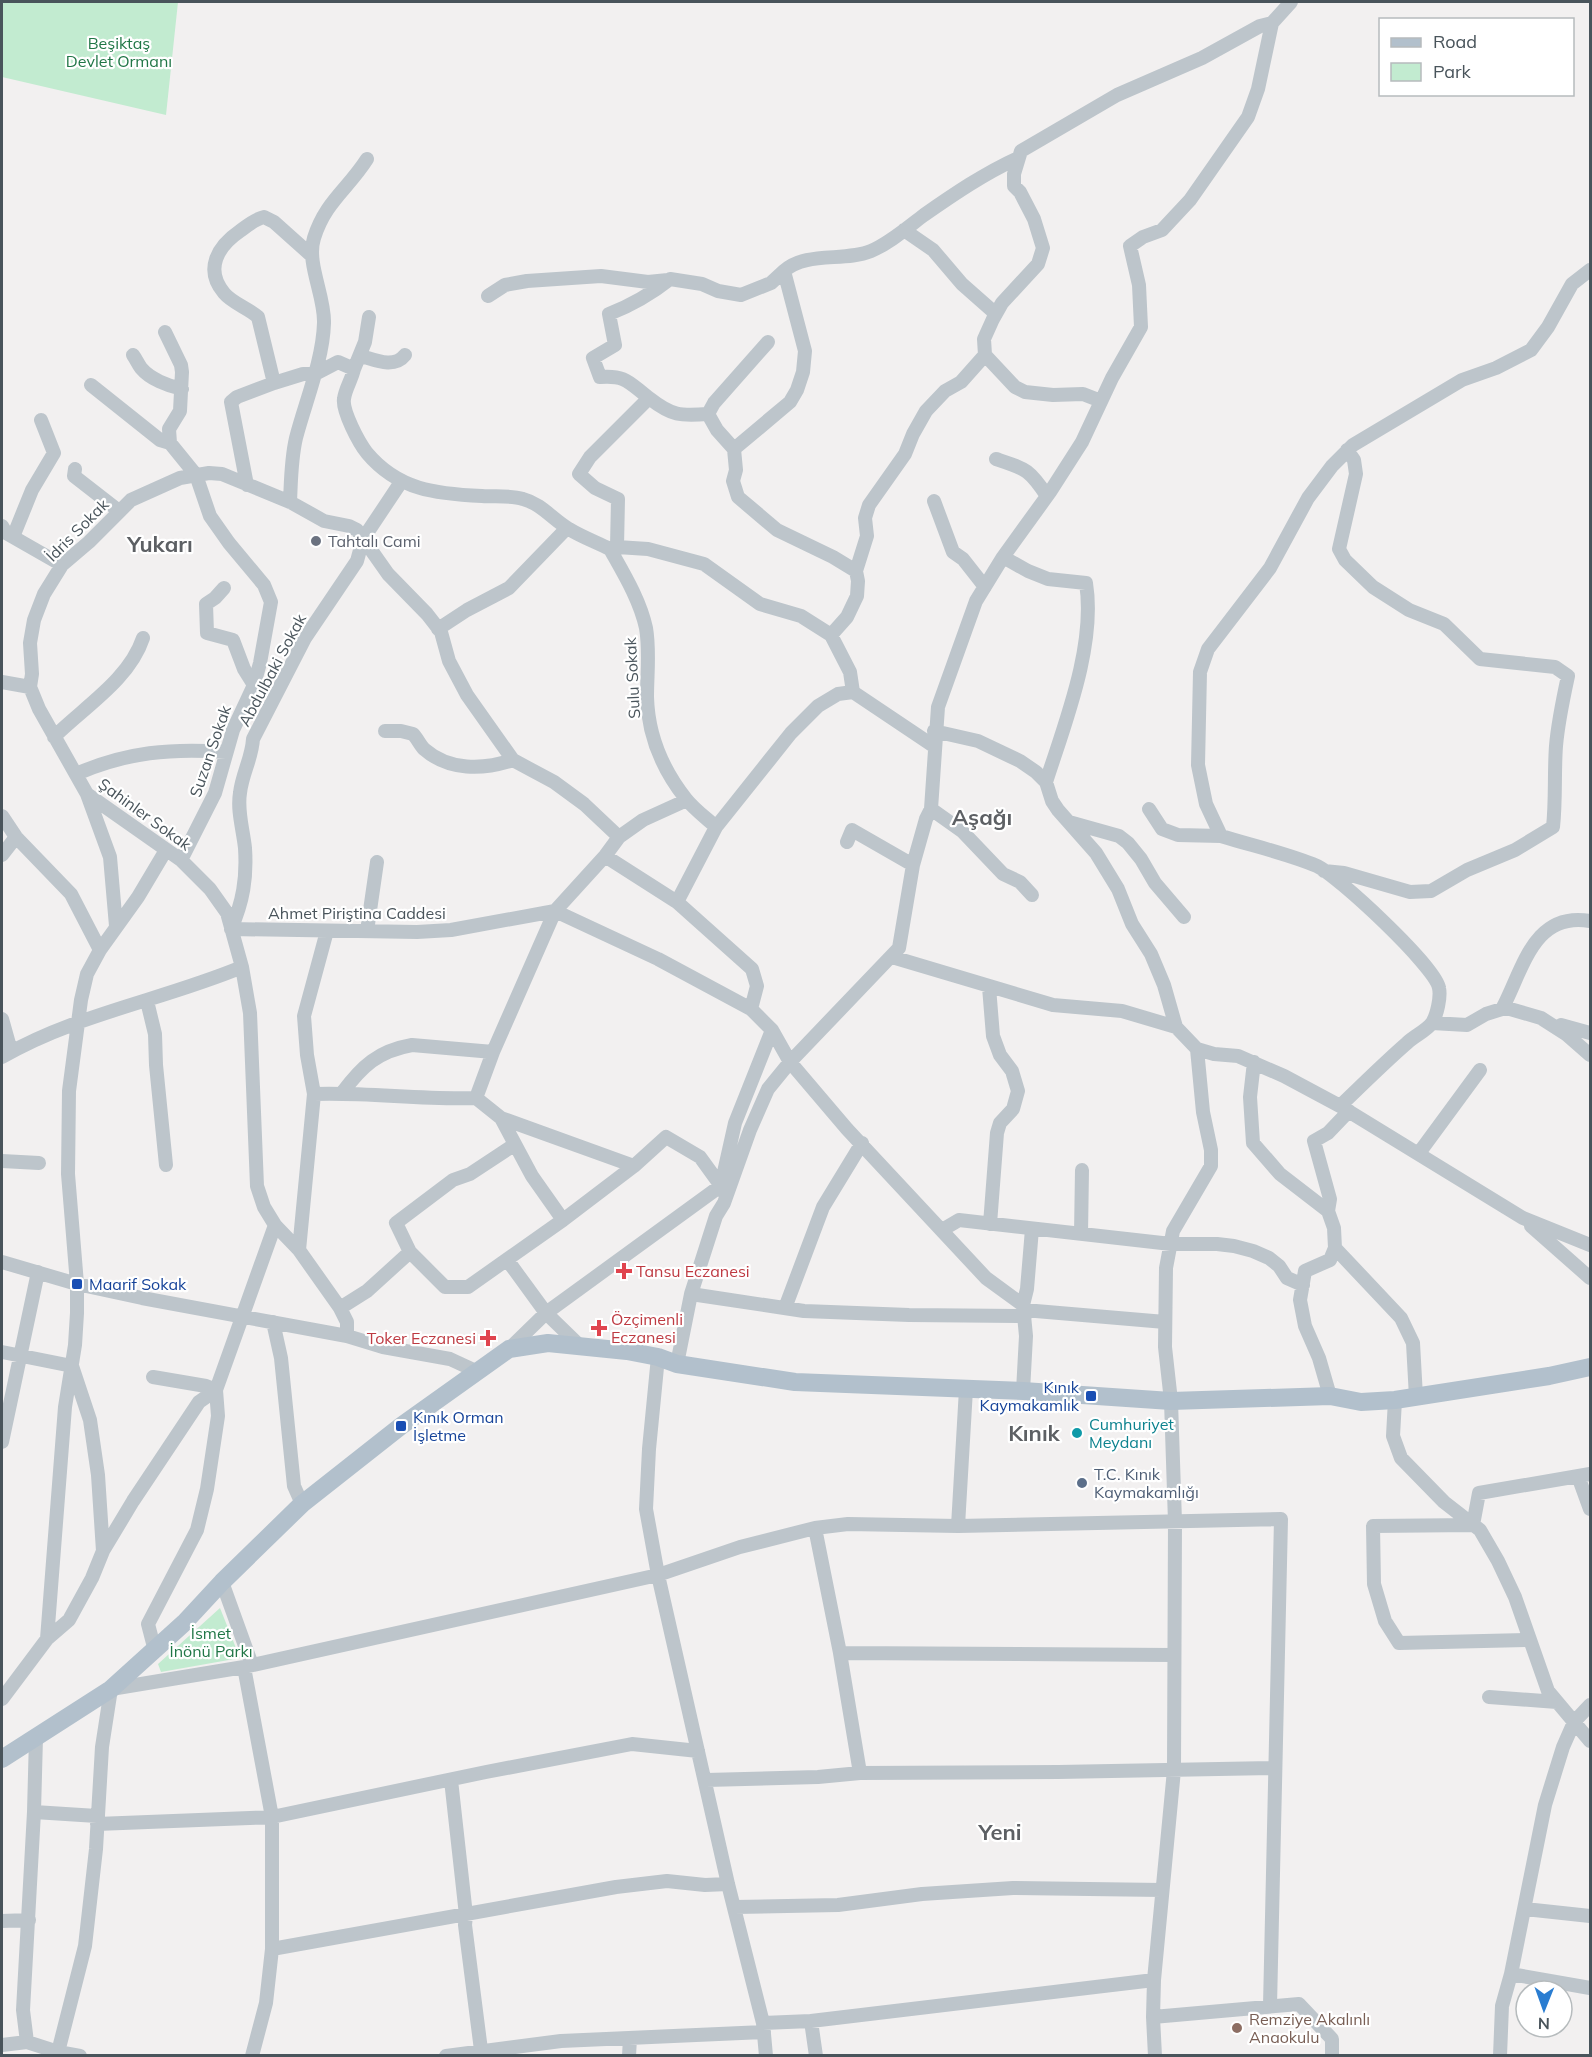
<svg xmlns="http://www.w3.org/2000/svg" width="1592" height="2057" viewBox="0 0 1592 2057" font-family="Mulish,sans-serif">
	<style>
		.green { fill: #c2ebd0 }
		.lines { fill: none; stroke-linecap: round; stroke-linejoin: round }
		.minor { stroke: #bdc5cb; stroke-width: 14 }
		.major { stroke: #b2c0cc; stroke-width: 18 }
		.worship-dot { fill: #6b7280; stroke: #fff; stroke-width: 2 }
		.health-dot { fill: #e0444e; stroke: #fff; stroke-width: 2 }
		.transit-dot { fill: #1a4fb4; stroke: #fff; stroke-width: 2 }
		.culture-dot { fill: #0f9aa8; stroke: #fff; stroke-width: 2 }
		.service-dot { fill: #5c6f8a; stroke: #fff; stroke-width: 2 }
		.education-dot { fill: #8d6e63; stroke: #fff; stroke-width: 2 }
		.labels { text-anchor: middle; stroke-width: 4.5; stroke-linejoin: round; paint-order: stroke }
		.park-label { font-size: 16px; fill: #207646; stroke: #fff }
		.street-label { font-size: 16px; fill: #49545b; stroke: #fff }
		.worship-label { font-size: 16px; fill: #5b616d; stroke: #fff; text-anchor: start }
		.health-label { font-size: 16px; fill: #be3a42; stroke: #fff; text-anchor: start }
		.transit-label { font-size: 16px; fill: #164399; stroke: #fff; text-anchor: start }
		.culture-label { font-size: 16px; fill: #0d838f; stroke: #fff; text-anchor: start }
		.service-label { font-size: 16px; fill: #4e5e75; stroke: #fff; text-anchor: start }
		.education-label { font-size: 16px; fill: #785e54; stroke: #fff; text-anchor: start }
		.district-label { font-size: 22px; font-weight: bold; fill: #5d6064; stroke: #fff }
	</style>
	<rect width="100%" height="100%" fill="#f2f0f0"/>
	<path class="green" d="M2,2H178L166,115L2,77Z
		M220,1608L240,1658L161,1672L158,1664Z"/>
	<g class="lines">
		<path class="minor" d="M904,230L933,250L962,284L996,314
			M784,271C806,251 844,262 871,251C890,243 908,227 924,215C954,194 985,173 1018,158
			M488,296L505,285L527,281L601,276L648,282L668,280
			M165,332L181,365L182,372L180,411L169,429L170,443L196,475L210,516L229,543L264,585L271,602L260,663L254,685L233,730L215,793L181,860
			M133,355C136,359 138,364 141,368C150,379 168,386 182,389
			M985,355L1015,387L1025,392L1053,395L1083,394L1101,401
			M361,356C375,360 394,369 405,355
			M354,369L365,342L369,317
			M274,383L258,317C248,308 232,303 224,293C204,269 218,246 240,231C248,225 255,219 264,217L274,222L312,256
			M91,385L160,440L170,443
			M649,398C629,383 627,375 600,377L593,358L615,345L609,314C632,305 651,294 670,279L702,284L718,291L741,295L771,283L784,271L805,351L803,372L797,390L790,402L734,449
			M708,414L714,403L768,342
			M996,459C1026,469 1029,469 1047,496
			M75,469L74,476L119,511
			M247,485L231,402L237,397L274,383L303,374H315L338,362L354,369C352,379 345,389 344,399C342,411 359,443 367,453C398,490 436,494 482,496C496,497 510,495 523,499C542,504 553,520 569,529C582,537 596,542 610,549
			M934,501L953,552L963,559L985,587
			M290,502C291,481 291,459 296,438C305,403 323,360 324,323C325,296 306,263 314,238C325,202 348,189 367,159
			M2,526L6,533L62,565
			M13,537L32,490L54,453L41,420
			M617,547L618,499L595,488L579,474L590,457L649,398C672,416 680,416 708,414L717,430L734,449L736,470L733,481L738,497L777,530L833,557L856,571
			M610,549C624,574 640,600 646,628C650,651 647,674 647,697C648,735 663,770 686,799C694,809 706,818 716,827
			M610,549L617,547L648,549L704,564L760,604L801,616L831,635L850,672L853,692
			M1003,557L1028,571L1048,579L1086,583C1096,645 1065,723 1046,782
			M224,588L215,598L206,604L207,633L233,640L244,669L254,685
			M438,629L467,610L509,588L567,528
			M831,635L847,617L857,596L858,581L856,571L867,536L865,518L869,505L905,454L913,434L926,411L945,391L961,382L985,355L984,339L993,319L1002,303L1038,264L1043,248L1034,219L1020,192L1014,186V174L1021,151L1117,95L1202,58L1260,26L1272,23
			M2,682L30,687
			M30,687L32,674L30,643L34,620L44,594L62,565L89,542L131,500L180,478L209,473L222,474L290,502L324,521L349,526L357,530L388,574L427,614L441,632L449,661L467,695L513,760L554,782L584,804L619,837
			M30,687L39,709L87,794L181,860L210,889L227,913L242,967L250,1013L257,1186L264,1207L275,1225L299,1250L340,1308L347,1322V1336
			M385,731H401L413,734C417,738 420,745 424,749C449,771 483,770 513,760
			M934,731L978,741L1020,761L1036,772L1046,782L1052,801L1058,810L1096,853L1118,889L1132,924L1151,954L1164,985L1176,1027
			M54,737C84,707 129,680 143,638
			M76,774C127,752 171,748 226,752
			M87,794L110,857L116,926
			M931,809L962,831L1003,874L1020,882L1032,895
			M1149,809L1162,829L1178,835L1221,836
			M2,816L16,837L71,894L100,950
			M1069,822L1119,836L1128,843L1141,859L1155,883L1184,917
			M847,842L852,830L913,865
			M2,855L16,837
			M605,856L677,902L752,969L757,986L751,1009
			M1324,871L1344,873L1410,892L1431,891L1467,870L1515,850L1553,827C1556,800 1554,773 1556,746C1558,722 1563,699 1568,676L1555,667L1480,659L1444,624L1409,610L1373,587L1345,560L1339,549L1356,474L1354,460L1347,450
			M677,902L716,827L791,733L818,706L838,694L853,692L935,747
			M555,911L658,959L751,1009L772,1030L790,1062L847,1129L986,1278L1023,1305L1026,1336L1023,1391
			M231,929C243,902 247,878 245,848C243,829 237,811 240,793C242,774 252,758 253,739L305,638L357,561L363,539L401,482
			M231,929L417,932L451,930L555,911
			M367,931L377,862
			M892,957L1053,1005L1122,1011L1176,1027L1197,1049L1214,1054L1238,1056L1284,1076L1340,1106L1523,1218L1590,1245
			M989,987L993,1036L1000,1055L1012,1071L1018,1091L1013,1109L1000,1123L997,1133L990,1224
			M147,1001L155,1034L156,1065L166,1165
			M1502,1009C1523,970 1533,911 1590,921
			M2,1019L11,1051
			M1432,1023L1467,1025L1486,1014L1502,1009H1510L1541,1018L1566,1034L1590,1055
			M1561,1025L1590,1033
			M2,1057C76,1014 163,1000 242,967
			M1254,1062L1250,1097L1253,1143L1280,1174L1328,1211
			M342,1093C362,1066 378,1051 412,1045L493,1052
			M314,1094C368,1092 421,1100 476,1098L501,1118L634,1166
			M476,1098L493,1052L555,911L605,856L619,837L643,820L687,800
			M1340,1106C1362,1085 1384,1063 1407,1043C1414,1036 1426,1031 1432,1023C1437,1015 1441,997 1439,988C1436,967 1337,875 1317,866C1286,853 1253,846 1221,836L1206,804L1198,765L1200,672L1208,649L1270,568L1308,498L1332,466L1353,445L1462,380L1496,368L1531,350L1548,327L1572,284L1590,270
			M501,1118L532,1176L563,1220L634,1166L666,1137L700,1157L721,1186
			M514,1145L470,1174L453,1180L396,1223L410,1252L445,1287H468L563,1220
			M1419,1153L1480,1070
			M2,1161L39,1163
			M720,1190L735,1123L772,1030
			M1531,1226L1590,1278
			M942,1230L959,1220L1171,1244H1217L1234,1246L1253,1251L1269,1258L1279,1266L1287,1278L1303,1285
			M1081,1234L1082,1170
			M1335,1248L1401,1318L1413,1343L1416,1397
			M299,1250L314,1094L307,1055L304,1016L327,931
			M508,1261L546,1313L580,1346
			M2,1262L77,1284L142,1298L347,1336L383,1347L450,1359L476,1371
			M691,1294L804,1311L909,1315L1025,1316
			M1023,1305L1027,1289L1032,1229
			M340,1308L367,1291L410,1252
			M785,1308L823,1207L862,1143
			M1024,1310L1165,1322
			M273,1322L281,1358L294,1486L302,1504
			M509,1349L546,1313L726,1182
			M2,1352L72,1366L90,1420L98,1475L103,1551
			M658,1357L649,1449L646,1509L658,1575L728,1884L763,2023L766,2056
			M677,1364L691,1294L716,1216L724,1203L750,1130L768,1089L790,1062L899,948L913,865L926,819L931,809L938,707L976,601L1003,557L1050,492L1082,442L1112,378L1141,327L1139,285L1130,246L1143,237L1162,230L1190,200L1248,117L1258,89L1272,23L1291,2
			M153,1377L206,1386L216,1390
			M1330,1396L1319,1358L1305,1326L1300,1300L1305,1271L1330,1260L1335,1248L1334,1228L1328,1211L1330,1199L1314,1141L1328,1133L1349,1111
			M1395,1400L1393,1436L1401,1458L1444,1502L1480,1530L1498,1561L1515,1597L1548,1691L1590,1741
			M2,1442L38,1272
			M1578,1476L1590,1509
			M958,1526L966,1389
			M815,1528L840,1653L860,1773
			M222,1582L252,1665
			M47,1639L65,1407L75,1345L77,1313V1284L68,1174L69,1091L81,1000L87,974L100,950L138,897L166,850
			M1530,1640L1399,1643L1385,1621L1374,1584L1373,1526L1473,1525L1479,1493L1590,1474
			M155,1651L148,1624L197,1530L207,1489L218,1416L216,1390L275,1225
			M840,1653L1173,1655
			M244,1667L272,1817V1949L266,2003L252,2056
			M1489,1697L1557,1702
			M2,1699L47,1639L69,1620L92,1578L103,1551L133,1501L199,1402L216,1390
			M36,1737L34,1812L23,2010L27,2042L58,2052L80,2056
			M451,1780L466,1915L465,1925L481,2050
			M706,1780L818,1777L860,1773L1058,1772L1275,1768
			M34,1812L97,1816
			M97,1824L272,1817L486,1772L632,1744L698,1751
			M735,1907L838,1905L922,1894L1013,1888L1162,1890
			M1525,1909L1590,1916
			M2,1921L29,1920
			M272,1949L616,1887L667,1881L705,1885L728,1884
			M1511,1974L1590,1988
			M1153,2017L1299,2004L1332,2039V2056
			M811,2021L816,2056
			M763,2023L811,2021L1154,1980
			M2,2045L27,2042
			M57,2056L85,1946L96,1849L102,1747L111,1689L244,1667L658,1575L740,1547L815,1528L848,1524L958,1526L1281,1519L1270,2006
			M446,2056L561,2041L764,2032
			M629,2056L630,2038
			M1155,2056L1153,2017L1154,1980L1174,1770L1175,1522L1171,1401L1165,1347L1166,1268L1173,1231L1211,1166V1150L1203,1112L1197,1049
			M1500,2056L1502,2006L1511,1974L1545,1805L1563,1747L1574,1722L1590,1705"/>
		<path class="major" d="M2,1759L111,1689L184,1623L222,1582L302,1504L401,1426L509,1349L548,1343L627,1351L658,1357L677,1364L795,1382L1023,1391L1171,1401L1330,1396L1361,1402L1395,1400L1549,1376L1590,1367"/>
	</g>
	<circle class="worship-dot" cx="316" cy="541" r="6"/>
	<g class="health-dot">
		<path d="M621 1262h6v6h6v6h-6v6h-6v-6h-6v-6h6z"/>
		<path d="M596 1319h6v6h6v6h-6v6h-6v-6h-6v-6h6z"/>
		<path d="M485 1329h6v6h6v6h-6v6h-6v-6h-6v-6h6z"/>
	</g>
	<g class="transit-dot">
		<rect x="71" y="1278" width="12" height="12" rx="3"/>
		<rect x="1085" y="1390" width="12" height="12" rx="3"/>
		<rect x="395" y="1420" width="12" height="12" rx="3"/>
	</g>
	<circle class="culture-dot" cx="1077" cy="1433" r="6"/>
	<circle class="service-dot" cx="1082" cy="1483" r="6"/>
	<circle class="education-dot" cx="1237" cy="2028" r="6"/>
	<g class="labels">
		<g class="park-label">
			<text x="119" y="49">Beşiktaş<tspan x="119" dy="18">Devlet Ormanı</tspan></text>
			<text x="211" y="1639">İsmet<tspan x="211" dy="18">İnönü Parkı</tspan></text>
		</g>
		<g class="street-label">
			<text transform="translate(77 530) rotate(-45)" y="6">İdris Sokak</text>
			<text transform="translate(272 670) rotate(-62)" y="6">Abdulbaki Sokak</text>
			<text transform="translate(632 678) rotate(-93)" y="6">Sulu Sokak</text>
			<text transform="translate(210 751) rotate(-71)" y="6">Suzan Sokak</text>
			<text transform="translate(145 814) rotate(36)" y="6">Şahinler Sokak</text>
			<text x="357" y="919">Ahmet Piriştina Caddesi</text>
		</g>
		<g class="worship-label">
			<text x="328" y="547">Tahtalı Cami</text>
		</g>
		<g class="health-label">
			<text x="636" y="1277">Tansu Eczanesi</text>
			<text x="611" y="1325">Özçimenli<tspan x="611" dy="18">Eczanesi</tspan></text>
			<text x="476" y="1344" text-anchor="end">Toker Eczanesi</text>
		</g>
		<g class="transit-label">
			<text x="89" y="1290">Maarif Sokak</text>
			<text x="1079" y="1393" text-anchor="end">Kınık<tspan x="1079" dy="18">Kaymakamlık</tspan></text>
			<text x="413" y="1423">Kınık Orman<tspan x="413" dy="18">İşletme</tspan></text>
		</g>
		<g class="culture-label">
			<text x="1089" y="1430">Cumhuriyet<tspan x="1089" dy="18">Meydanı</tspan></text>
		</g>
		<g class="service-label">
			<text x="1094" y="1480">T.C. Kınık<tspan x="1094" dy="18">Kaymakamlığı</tspan></text>
		</g>
		<g class="education-label">
			<text x="1249" y="2025">Remziye Akalınlı<tspan x="1249" dy="18">Anaokulu</tspan></text>
		</g>
		<g class="district-label">
			<text x="160" y="552">Yukarı</text>
			<text x="982" y="825">Aşağı</text>
			<text x="1034" y="1441">Kınık</text>
			<text x="1000" y="1840">Yeni</text>
		</g>
	</g>
	<rect width="1592" height="2057" fill="none" stroke="#49545b" stroke-width="6"/>
	<rect x="1379" y="18" width="195" height="78" fill="#ffffff" stroke="#b6bbbd" stroke-width="1.5"/>
	<rect x="1391" y="38" width="30" height="9" fill="#b2c0cc" stroke="#b6bbbd" stroke-width="1.5"/>
	<text x="1433" y="48" font-size="18" fill="#49545b">Road</text>
	<rect x="1391" y="63" width="30" height="18" fill="#c2ebd0" stroke="#b6bbbd" stroke-width="1.5"/>
	<text x="1433" y="78" font-size="18" fill="#49545b">Park</text>
	<g transform="translate(1544 2009) rotate(181)"><circle r="28" fill="#ffffff" stroke="#b6bbbd" stroke-width="1.5"/>
	<path d="M0-4.5L10 22L0 15L-10 22Z" fill="#2a7dd1"/>
	<text y="-9" font-size="16" font-weight="bold" text-anchor="middle" fill="#49545b">N</text>
	</g>
</svg>
